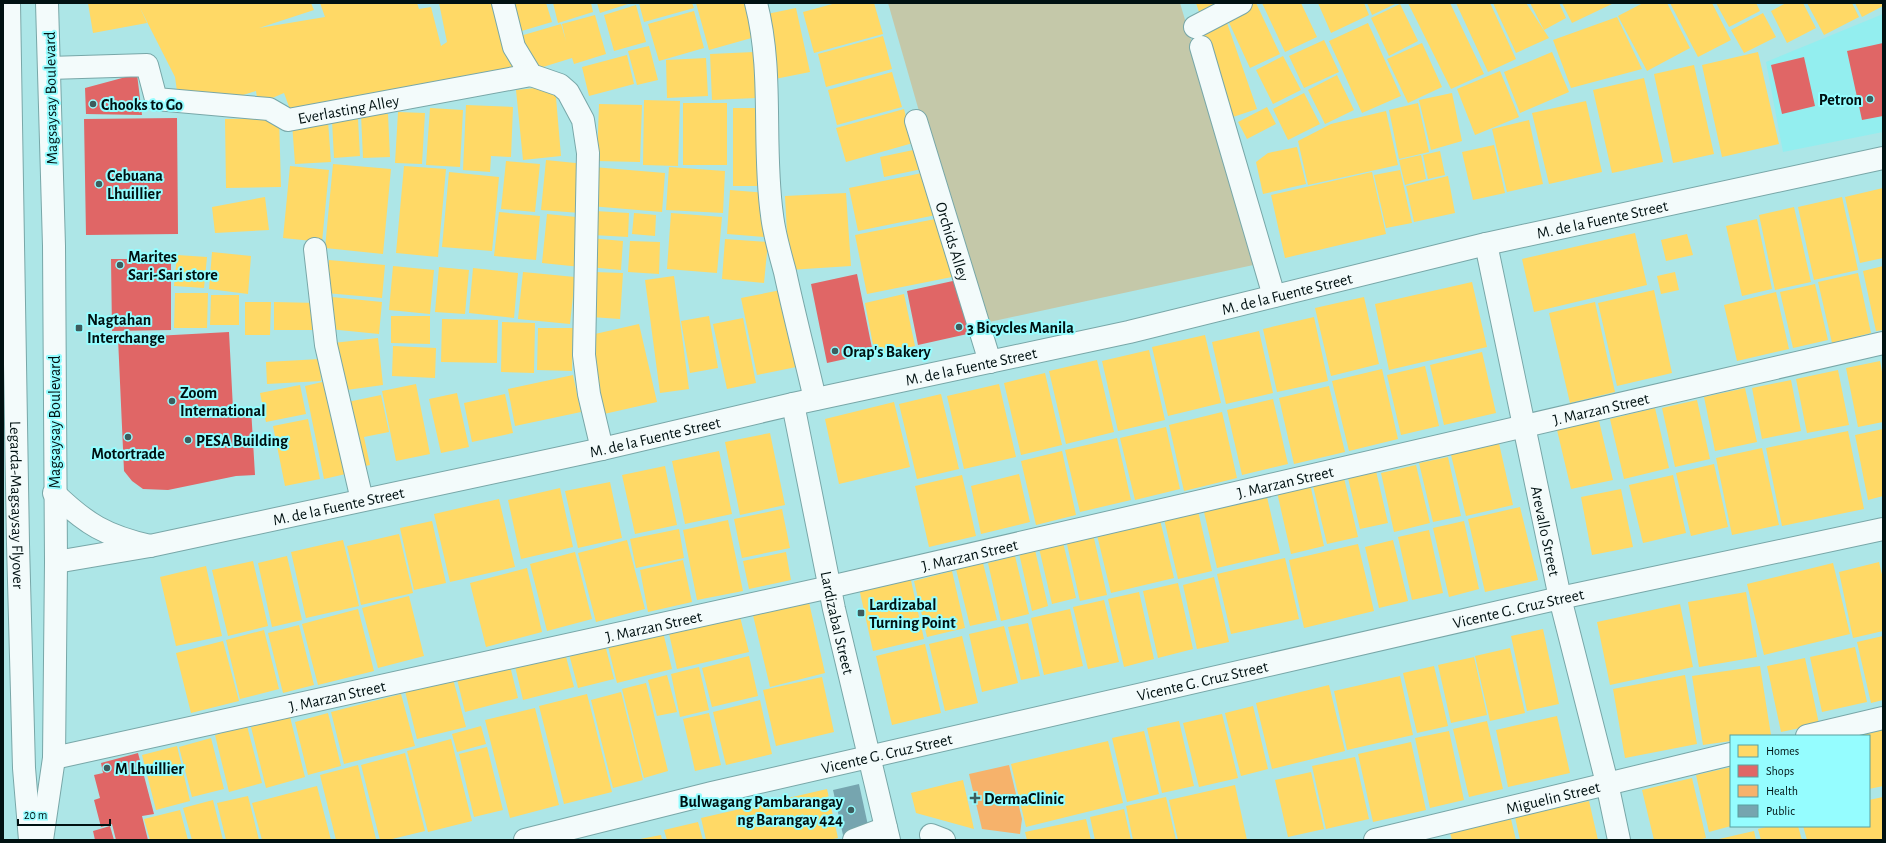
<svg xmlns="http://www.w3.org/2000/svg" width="1886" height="843" viewBox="0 0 1886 843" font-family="'Alegreya Sans',sans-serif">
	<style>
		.built { fill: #93eeef }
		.green { fill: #c4c8a9 }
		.homes { fill: #ffd966 }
		.shops { fill: #e06666 }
		.health { fill: #f6b26b }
		.public { fill: #76a5af }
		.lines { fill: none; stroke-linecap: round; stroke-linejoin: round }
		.minor-casing { stroke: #78a7a8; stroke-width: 24 }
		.major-casing { stroke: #78a7a8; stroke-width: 24 }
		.minor { stroke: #f3fbfb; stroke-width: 22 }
		.major { stroke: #f3fbfb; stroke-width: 22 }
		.poi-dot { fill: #3d5c5d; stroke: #95fdff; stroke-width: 1.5 }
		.labels { text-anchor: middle; stroke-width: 4; stroke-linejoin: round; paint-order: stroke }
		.street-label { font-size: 16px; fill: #001112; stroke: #95fdff }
		.poi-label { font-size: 16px; font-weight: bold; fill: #001112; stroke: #95fdff; text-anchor: start }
	</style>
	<rect width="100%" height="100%" fill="#ade6e7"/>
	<path class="built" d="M1883,14V132L1783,152L1766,62Z"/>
	<path class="green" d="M888,3H1180L1258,264L980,324Z"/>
	<path class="homes" d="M88,3H311L314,10L259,28L325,17L320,3H417L419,9L431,7L441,46L447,42L439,3H502L516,69L292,115L284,93L258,104L256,91L220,102L178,98L175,77L139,6L147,23L93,33Z
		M506,3H546L552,22L515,33Z
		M553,3H591L593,12L558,23Z
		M597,3H631L600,13Z
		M639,3H692L694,8L644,22Z
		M696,3H746L755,37L709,50Z
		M836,3H874L883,34L814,53L803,12Z
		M1196,3H1233L1200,15Z
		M1253,3H1256L1280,54L1250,68L1226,16Z
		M1262,3H1301L1317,37L1285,52Z
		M1318,3H1364L1369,15L1331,33Z
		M1367,3H1397L1372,15Z
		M1408,3H1450L1484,74L1451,89Z
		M1456,3H1490L1516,59L1488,72Z
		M1493,3H1526L1549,38L1516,53Z
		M1530,3H1559L1566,18L1544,30Z
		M1562,3H1614L1572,23Z
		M1643,3H1667L1690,48L1647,71L1618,16Z
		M1670,3H1712L1731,40L1698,57Z
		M1716,3H1756L1760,11L1729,27Z
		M1786,3H1803L1816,28L1787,43L1771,11Z
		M1807,3H1852L1859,17L1824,35Z
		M1855,3H1883V6L1862,17Z
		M1400,4L1418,41L1389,56L1371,18Z
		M636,5L646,42L614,51L604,15Z
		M796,8L810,72L775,79L762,15Z
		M694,11L704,48L659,61L648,24Z
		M1763,13L1776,37L1744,53L1731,30Z
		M595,15L606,54L574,64L572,58L530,71L520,36L561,24L566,41L562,24Z
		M1617,17L1642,69L1571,88L1553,40Z
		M1226,20L1257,109L1233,117L1202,28Z
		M1368,23L1401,96L1362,113L1329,41Z
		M883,36L892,69L826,87L818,54Z
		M1324,40L1339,72L1304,88L1289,56Z
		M1422,43L1442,87L1408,103L1387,59Z
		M649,46L658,80L637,85L628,51Z
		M754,52L756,98L712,100L710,54Z
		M1552,52L1569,92L1520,113L1504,72Z
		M1758,52L1779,144L1722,157L1702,65Z
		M627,55L634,84L589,96L582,67Z
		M1283,56L1301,90L1273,104L1256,70Z
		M706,58L708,96L667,98L666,60Z
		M1694,65L1714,154L1673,163L1654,74Z
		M1500,71L1519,117L1475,135L1457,89Z
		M892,72L902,107L837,125L828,90Z
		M1337,75L1354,110L1325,124L1308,90Z
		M1644,78L1663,162L1612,173L1593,90Z
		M555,86L561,156L523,160L516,90Z
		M1304,93L1320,124L1288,140L1273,109Z
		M1452,93L1462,141L1431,150L1419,100Z
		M644,100L680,101L678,166L643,165Z
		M1586,101L1602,172L1549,184L1532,113Z
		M683,103H727V165H683Z
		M1418,103L1429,152L1399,159L1389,110Z
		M599,104L642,105L640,162L597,161Z
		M466,105L513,107L511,157L491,156L490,172L463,170Z
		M1267,107L1276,124L1247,139L1238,122Z
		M430,108L463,110L460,167L426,165Z
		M733,108H762L763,186H733Z
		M904,109L913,143L846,162L836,128Z
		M1386,111L1398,165L1308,185L1298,141L1331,124Z
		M398,112L425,113L422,164L395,163Z
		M388,114L390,157L363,158L361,115Z
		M279,118L281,187L226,188L225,119Z
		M358,119L360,156L334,158L332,121Z
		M1529,120L1543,184L1507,192L1492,129Z
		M328,121L331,162L295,164L292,123Z
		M1494,145L1505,193L1473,200L1462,152Z
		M1297,147L1306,184L1263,194L1256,162L1268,153Z
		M918,149L922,169L884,177L880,157Z
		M1440,151L1445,175L1428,179L1423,155Z
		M1421,155L1426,179L1405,185L1399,160Z
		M546,160L585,164L580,213L541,210Z
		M506,161L540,164L535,212L501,209Z
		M333,164L391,169L383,254L325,248Z
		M290,166L329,170L322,242L283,238Z
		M404,166L446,169L438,257L396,253Z
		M593,167L665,173L662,212L590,206Z
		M669,167L725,171L723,213L666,210Z
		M1400,170L1412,223L1386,228L1374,175Z
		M449,172L499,177L492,251L442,247Z
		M927,172L936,215L858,231L849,188Z
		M1372,172L1386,234L1285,258L1271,195Z
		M1448,176L1455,213L1414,222L1406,186Z
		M1883,188V258L1860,263L1845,197Z
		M730,190L768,193L765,237L727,234Z
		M846,193L851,266L789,270L785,196Z
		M265,197L269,230L215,233L212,207Z
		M1842,197L1858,270L1814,280L1798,207Z
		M1794,207L1811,282L1775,290L1759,215Z
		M595,211L629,213L628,237L593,235Z
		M499,212L540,216L536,260L494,256Z
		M634,213L656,215L655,236L632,234Z
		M671,213L722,217L717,273L667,269Z
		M547,214L586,218L581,267L542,263Z
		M940,218L952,277L867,294L855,235Z
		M1757,219L1772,289L1742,296L1726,226Z
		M1635,233L1647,285L1534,312L1522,259Z
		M1687,234L1693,255L1666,261L1661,240Z
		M590,238L623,241L621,270L588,267Z
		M725,239L768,242L764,283L722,279Z
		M630,241L660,242L659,274L628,272Z
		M212,252L251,256L248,294L209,289Z
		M177,255L207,257L204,288L174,286Z
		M329,260L385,265L382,298L326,293Z
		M393,266L434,270L430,314L389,310Z
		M1883,266V330L1876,331L1863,271Z
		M439,267L469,270L465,314L435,312Z
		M473,268L518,273L514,318L469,313Z
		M523,272L575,277L570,324L518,319Z
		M594,272L623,273L620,319L591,317Z
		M1675,272L1679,290L1661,294L1657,276Z
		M1858,273L1871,333L1832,343L1818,282Z
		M674,276L689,389L660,393L645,280Z
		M1472,282L1487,347L1389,370L1375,304Z
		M1815,284L1828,340L1793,348L1780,292Z
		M786,289L801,366L757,375L741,298Z
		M1654,290L1672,373L1617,386L1598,303Z
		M1776,292L1789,349L1737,361L1724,305Z
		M175,293H208L207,328H174Z
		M904,294L915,346L875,355L865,303Z
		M211,295H239V325H210Z
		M332,297L382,302L379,334L329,329Z
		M1364,297L1379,364L1331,376L1315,308Z
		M245,302H271L270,335H245Z
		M274,302L318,303L317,330H274Z
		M1595,302L1615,392L1570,403L1549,313Z
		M391,316H430V344L391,343Z
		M709,316L718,368L690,373L681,321Z
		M1314,317L1328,381L1277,392L1263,329Z
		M743,318L756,383L727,389L713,324Z
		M442,319L498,320L497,363L441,362Z
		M502,322L535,323L534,373L501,372Z
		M639,324L657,402L604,414L586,336Z
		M538,328H573L572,371L537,370Z
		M1259,331L1273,393L1226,404L1212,342Z
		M1205,335L1221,403L1168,416L1152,347Z
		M378,338L383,385L339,391L333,343Z
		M393,346L436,348L435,378L392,376Z
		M1149,350L1165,420L1118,431L1102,361Z
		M1482,352L1496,413L1444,425L1430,365Z
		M320,359L321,381L267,384L266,362Z
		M1097,360L1114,432L1066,444L1049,371Z
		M1880,361L1883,377V422L1858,427L1846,368Z
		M1425,366L1439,426L1401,435L1387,375Z
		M1382,369L1398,439L1349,451L1332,381Z
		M1838,370L1849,425L1807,433L1796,379Z
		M1045,373L1062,445L1021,455L1004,383Z
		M573,375L581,412L515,426L508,389Z
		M331,380L350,473L324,479L305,386Z
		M1791,380L1801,431L1762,439L1752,388Z
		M416,384L430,454L396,461L382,391Z
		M999,384L1016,457L964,469L947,396Z
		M300,385L306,414L266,422L260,393Z
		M1329,386L1345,452L1294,464L1279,398Z
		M1745,388L1757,442L1715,451L1704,397Z
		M457,393L469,447L441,453L429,399Z
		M505,394L513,433L472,442L464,403Z
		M941,394L959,469L917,479L899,404Z
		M381,395L389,432L364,437L370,465L356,468L343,403Z
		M1273,399L1288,464L1242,475L1227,410Z
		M1697,400L1710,459L1675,467L1662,408Z
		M894,402L910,467L839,484L825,419Z
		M1655,408L1669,468L1624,479L1610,419Z
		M1222,412L1237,478L1184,491L1169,425Z
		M308,419L320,479L285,486L273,426Z
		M1599,421L1613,480L1571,489L1557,430Z
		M1166,427L1180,489L1135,500L1120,438Z
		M1883,429V496L1868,500L1855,435Z
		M1848,431L1864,509L1782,526L1766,448Z
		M770,433L785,505L740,515L725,442Z
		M1117,438L1131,500L1080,512L1065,450Z
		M1498,439L1513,505L1466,516L1450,451Z
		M1762,448L1779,525L1732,535L1716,458Z
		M719,451L732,514L685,524L672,461Z
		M1062,451L1076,515L1036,525L1021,461Z
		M1448,457L1461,516L1433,522L1419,463Z
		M1714,464L1728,527L1691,536L1676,473Z
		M1416,465L1430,523L1394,532L1381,473Z
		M665,466L677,525L635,534L622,475Z
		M1376,471L1388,523L1360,529L1348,478Z
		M1019,474L1030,522L981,534L971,486Z
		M962,475L976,536L929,547L915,486Z
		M1673,475L1686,533L1643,543L1629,485Z
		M1344,478L1358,537L1327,544L1313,486Z
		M610,482L622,538L578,548L565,491Z
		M1310,484L1324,546L1291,554L1277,492Z
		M560,488L573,547L521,559L508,500Z
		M1621,489L1633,547L1592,555L1581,497Z
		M1267,497L1280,553L1217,568L1204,512Z
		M499,499L515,567L450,582L434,514Z
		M1520,507L1538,580L1485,592L1468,519Z
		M782,509L790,548L742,558L734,519Z
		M1198,511L1212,571L1178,579L1164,519Z
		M728,520L743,591L697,600L683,530Z
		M1160,520L1174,578L1111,593L1097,535Z
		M432,521L446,583L414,590L400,528Z
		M1464,521L1479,589L1449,597L1433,528Z
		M679,529L684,558L636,568L630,539Z
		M1429,530L1443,593L1412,600L1398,537Z
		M399,534L413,593L361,605L347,546Z
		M1093,534L1107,595L1080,601L1066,540Z
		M343,540L359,606L306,618L291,552Z
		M627,540L645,609L596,622L578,553Z
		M1393,540L1408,601L1379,608L1365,547Z
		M1063,542L1076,598L1052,604L1039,548Z
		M1358,544L1374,611L1304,628L1289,560Z
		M1035,550L1048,606L1032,611L1019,553Z
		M575,552L592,619L547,631L530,564Z
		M786,552L791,580L749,589L743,561Z
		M287,556L302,620L272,627L258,563Z
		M1015,556L1029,614L1001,621L988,563Z
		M1285,558L1299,619L1231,634L1217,574Z
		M683,560L692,602L648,612L640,570Z
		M253,561L268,626L228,636L212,570Z
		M1879,562L1883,579V631L1853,638L1839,572Z
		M983,563L997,620L970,626L956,569Z
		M1833,563L1850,634L1764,655L1747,584Z
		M206,566L222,636L176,646L160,577Z
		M527,568L542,632L486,647L470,583Z
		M952,571L965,628L927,637L914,581Z
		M910,576L924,639L873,651L859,588Z
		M1214,577L1229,642L1197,649L1183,585Z
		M1178,583L1193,649L1158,658L1143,591Z
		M1139,592L1154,659L1124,667L1108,599Z
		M1746,592L1757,657L1699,667L1688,602Z
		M409,596L424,656L378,668L362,608Z
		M808,598L825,673L770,687L752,611Z
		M1104,600L1119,662L1088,669L1073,607Z
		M1680,604L1693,667L1610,685L1597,622Z
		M358,609L374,671L318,685L302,624Z
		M1070,609L1083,666L1044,675L1031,618Z
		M739,613L749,652L677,669L668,629Z
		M1028,623L1040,676L1021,680L1008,627Z
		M299,625L314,685L283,693L268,633Z
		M1004,626L1018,683L982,692L969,634Z
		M662,628L672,669L617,683L607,642Z
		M1543,629L1559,704L1527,711L1511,636Z
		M264,630L279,689L240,699L226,640Z
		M962,636L978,703L945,711L929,644Z
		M1883,636V700L1871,703L1857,642Z
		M223,641L239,701L191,713L176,653Z
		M604,641L614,679L578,688L568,650Z
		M925,644L941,713L892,725L876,656Z
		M1855,647L1867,702L1822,712L1810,657Z
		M1510,648L1525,713L1490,721L1475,656Z
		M564,649L574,687L523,700L514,662Z
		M749,656L758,696L712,707L702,668Z
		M1474,657L1487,715L1451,723L1438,665Z
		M1805,658L1819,724L1781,732L1767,666Z
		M509,662L518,698L465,712L456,675Z
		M1434,666L1448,726L1417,733L1403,673Z
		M1760,666L1771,735L1731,736V741L1703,745L1692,676Z
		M699,667L709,710L680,717L671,674Z
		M667,675L677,712L657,716L648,680Z
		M1685,675L1697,744L1625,758L1613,689Z
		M1400,676L1413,735L1347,750L1334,691Z
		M822,677L834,732L776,746L763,690Z
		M453,679L466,727L417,739L405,691Z
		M646,683L668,771L644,778L622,689Z
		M1329,685L1345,751L1272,769L1256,703Z
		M621,692L643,780L613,788L591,700Z
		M401,694L415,746L344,764L331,712Z
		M587,694L612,792L564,804L539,706Z
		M760,700L772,754L726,765L713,712Z
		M1253,706L1268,769L1241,776L1225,713Z
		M535,708L559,805L510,818L485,720Z
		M328,713L341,766L308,775L295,722Z
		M709,713L721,765L695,771L683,719Z
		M1222,714L1238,778L1199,787L1183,723Z
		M1557,716L1570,773L1508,787L1496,730Z
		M290,717L305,777L266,788L251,727Z
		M1179,721L1194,786L1162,793L1147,728Z
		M1487,721L1503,789L1469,797L1453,729Z
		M247,726L262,783L229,792L215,735Z
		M481,726L486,744L457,752L452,734Z
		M1883,730V786L1869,789V736L1861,735Z
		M1144,731L1159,794L1127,802L1112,738Z
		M1449,731L1464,800L1430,808L1415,738Z
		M211,738L224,789L192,797L179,747Z
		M451,739L472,821L428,832L407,751Z
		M1108,741L1123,803L1026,827L1011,764Z
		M1411,742L1426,810L1373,822L1358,754Z
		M177,746L190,801L156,810L142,755Z
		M487,747L503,810L474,817L459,754Z
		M405,753L425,831L388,840H380L361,765Z
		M1355,757L1369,819L1326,829L1312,766Z
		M358,765L376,839L336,840L320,775Z
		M1731,767V826L1709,832L1696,775Z
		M1311,772L1324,829L1288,837L1275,780Z
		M1692,778L1706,838L1697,840H1654L1642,790Z
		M963,780L974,829L916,813L911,793Z
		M1235,785L1247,840H1178L1169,800Z
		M317,786L331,840H262L252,803Z
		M827,789L838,838L828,840H706L701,818Z
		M248,796L259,840H226L217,803Z
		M1166,797L1176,840H1133L1126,806Z
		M1883,797V840H1807L1803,826H1869V800Z
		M213,800L223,840H192L183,808Z
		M1589,801L1598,840H1520L1515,817Z
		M1124,809L1131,840H1095L1090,817Z
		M180,810L188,840H150L144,819Z
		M1510,815L1516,840H1452L1449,829Z
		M1086,819L1091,840H1027L1025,832Z
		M698,822L703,840H667L664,830Z
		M1770,826H1798L1802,840H1761L1758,829Z
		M1754,831L1756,840H1719V839Z
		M661,835L662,840H640V839Z"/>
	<path class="shops" d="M1883,43V116L1862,120L1847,51Z
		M1804,57L1815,106L1782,114L1771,65Z
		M137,74L142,115L86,114L85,88Z
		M177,118L178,234L86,235L84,119Z
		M111,259H171V330L112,331Z
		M857,274L873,353L827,363L811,284Z
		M962,279L972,333L918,345L907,291Z
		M229,332L233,409L251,408L255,475L236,476L168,490L143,489L132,481L124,471L118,338Z
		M138,753L154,814L142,816L148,840H116L112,824L101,827L94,800L100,798L94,775L103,773L101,763Z
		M110,826L114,840H95L93,831Z"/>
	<path class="health" d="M1009,765L1022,819L1020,834L982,829L969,774Z"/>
	<path class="public" d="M859,784L869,830L843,835L833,790Z"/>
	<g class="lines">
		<defs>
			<g id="minor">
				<path d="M503,3L514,47L531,75L560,85L568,92L583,120L588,153L584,355L589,394L602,449"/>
				<path d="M756,3C774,72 762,145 772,215C774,234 780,253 785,272C794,314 805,356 815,399"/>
				<path d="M1195,27L1241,3"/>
				<path d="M1201,47L1274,296"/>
				<path id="s1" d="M49,68L147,65L156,99L269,109L288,120L531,75"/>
				<path id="s2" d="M916,121L990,362"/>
				<path id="s3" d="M1486,244L1560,598L1607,783L1619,840"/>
				<path d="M315,249L326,345L362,500"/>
				<path id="s4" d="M793,404L834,609L889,840"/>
				<path id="s5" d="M56,562L150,546L602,449L793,404L1129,332L1486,244L1883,158"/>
				<path d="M1807,736L1883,718"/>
				<path id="s6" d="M54,758L830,587L1883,343"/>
				<path d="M931,835L944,840"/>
				<path id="s7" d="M525,840L712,793L1560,598L1883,529"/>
				<path d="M854,840L886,828"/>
				<path id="s8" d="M1375,840L1731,754"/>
			</g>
			<g id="major">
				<path id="s9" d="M9,3L18,544L24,768L30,840"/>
				<path d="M54,493C86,524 106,536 150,546"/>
				<path d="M42,840L54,758L56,562L54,246L47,3"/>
			</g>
		</defs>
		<use href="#minor" class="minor-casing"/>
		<use href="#major" class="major-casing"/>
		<use href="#minor" class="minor"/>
		<use href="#major" class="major"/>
	</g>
	<g class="poi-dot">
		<circle cx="1870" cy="99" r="4"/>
		<circle cx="93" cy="104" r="4"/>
		<circle cx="99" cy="184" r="4"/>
		<circle cx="120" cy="265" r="4"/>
		<circle cx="959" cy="327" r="4"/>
		<rect x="75" y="324" width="8" height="8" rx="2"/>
		<circle cx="835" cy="351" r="4"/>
		<circle cx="172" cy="401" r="4"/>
		<circle cx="128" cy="437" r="4"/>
		<circle cx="188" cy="440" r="4"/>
		<rect x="857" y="609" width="8" height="8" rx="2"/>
		<circle cx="107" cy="768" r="4"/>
		<path d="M973 792h4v4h4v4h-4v4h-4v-4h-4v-4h4z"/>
		<circle cx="851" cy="810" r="4"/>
	</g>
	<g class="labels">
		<g class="street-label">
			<text transform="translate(50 98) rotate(-91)" y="6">Magsaysay Boulevard</text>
			<text dy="6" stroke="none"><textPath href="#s1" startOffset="330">Everlasting Alley</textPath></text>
			<text dy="6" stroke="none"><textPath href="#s5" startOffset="1584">M. de la Fuente Street</textPath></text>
			<text dy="6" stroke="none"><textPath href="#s2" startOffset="126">Orchids Alley</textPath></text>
			<text dy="6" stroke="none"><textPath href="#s5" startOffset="1260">M. de la Fuente Street</textPath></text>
			<text dy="6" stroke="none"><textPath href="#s5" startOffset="936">M. de la Fuente Street</textPath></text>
			<text dy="6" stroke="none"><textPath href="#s6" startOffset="1586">J. Marzan Street</textPath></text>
			<text transform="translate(54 422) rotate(-90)" y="6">Magsaysay Boulevard</text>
			<text dy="6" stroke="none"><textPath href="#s5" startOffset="612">M. de la Fuente Street</textPath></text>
			<text dy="6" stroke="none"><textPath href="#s6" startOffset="1262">J. Marzan Street</textPath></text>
			<text dy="6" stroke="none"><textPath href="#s9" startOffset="502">Legarda-Magsaysay Flyover</textPath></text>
			<text dy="6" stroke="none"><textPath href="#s5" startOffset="288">M. de la Fuente Street</textPath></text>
			<text dy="6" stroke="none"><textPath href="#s3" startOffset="293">Arevallo Street</textPath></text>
			<text dy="6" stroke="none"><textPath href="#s6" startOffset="938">J. Marzan Street</textPath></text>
			<text dy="6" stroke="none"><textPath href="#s7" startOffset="1020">Vicente G. Cruz Street</textPath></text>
			<text dy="6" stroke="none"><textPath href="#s4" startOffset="223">Lardizabal Street</textPath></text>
			<text dy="6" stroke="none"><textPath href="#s6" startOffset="614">J. Marzan Street</textPath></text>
			<text dy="6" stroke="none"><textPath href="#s7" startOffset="696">Vicente G. Cruz Street</textPath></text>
			<text dy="6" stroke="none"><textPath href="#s6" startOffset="290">J. Marzan Street</textPath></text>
			<text dy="6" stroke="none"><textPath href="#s7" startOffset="372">Vicente G. Cruz Street</textPath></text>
			<text dy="6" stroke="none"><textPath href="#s8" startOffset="183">Miguelin Street</textPath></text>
		</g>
		<g class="poi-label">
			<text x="1862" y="105" text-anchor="end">Petron</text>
			<text x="101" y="110">Chooks to Go</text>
			<text x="107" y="181">Cebuana<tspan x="107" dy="18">Lhuillier</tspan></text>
			<text x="128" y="262">Marites<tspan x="128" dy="18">Sari-Sari store</tspan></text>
			<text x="87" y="325">Nagtahan<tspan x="87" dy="18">Interchange</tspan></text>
			<text x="967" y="333">3 Bicycles Manila</text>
			<text x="843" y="357">Orap's Bakery</text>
			<text x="180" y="398">Zoom<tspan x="180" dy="18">International</tspan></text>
			<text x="196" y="446">PESA Building</text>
			<text x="128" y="459" text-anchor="middle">Motortrade</text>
			<text x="869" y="610">Lardizabal<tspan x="869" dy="18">Turning Point</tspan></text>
			<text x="115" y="774">M Lhuillier</text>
			<text x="984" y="804">DermaClinic</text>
			<text x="843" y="807" text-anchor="end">Bulwagang Pambarangay<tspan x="843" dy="18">ng Barangay 424</tspan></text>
		</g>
	</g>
	<rect width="1886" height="843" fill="none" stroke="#001112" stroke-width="8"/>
	<rect x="1730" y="735" width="140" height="92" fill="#95fdff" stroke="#599fa0"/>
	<rect x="1738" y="745" width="20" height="12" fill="#ffd966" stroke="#599fa0"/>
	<text x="1766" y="755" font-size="12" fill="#001112">Homes</text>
	<rect x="1738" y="765" width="20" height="12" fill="#e06666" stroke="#599fa0"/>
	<text x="1766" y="775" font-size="12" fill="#001112">Shops</text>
	<rect x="1738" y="785" width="20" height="12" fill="#f6b26b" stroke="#599fa0"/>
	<text x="1766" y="795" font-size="12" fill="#001112">Health</text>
	<rect x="1738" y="805" width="20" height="12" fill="#76a5af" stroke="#599fa0"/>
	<text x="1766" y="815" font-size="12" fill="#001112">Public</text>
	<path d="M18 819v6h92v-6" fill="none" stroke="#001112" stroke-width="2"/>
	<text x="24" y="819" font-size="12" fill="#001112" stroke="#95fdff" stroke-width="3" paint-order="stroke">20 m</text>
</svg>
